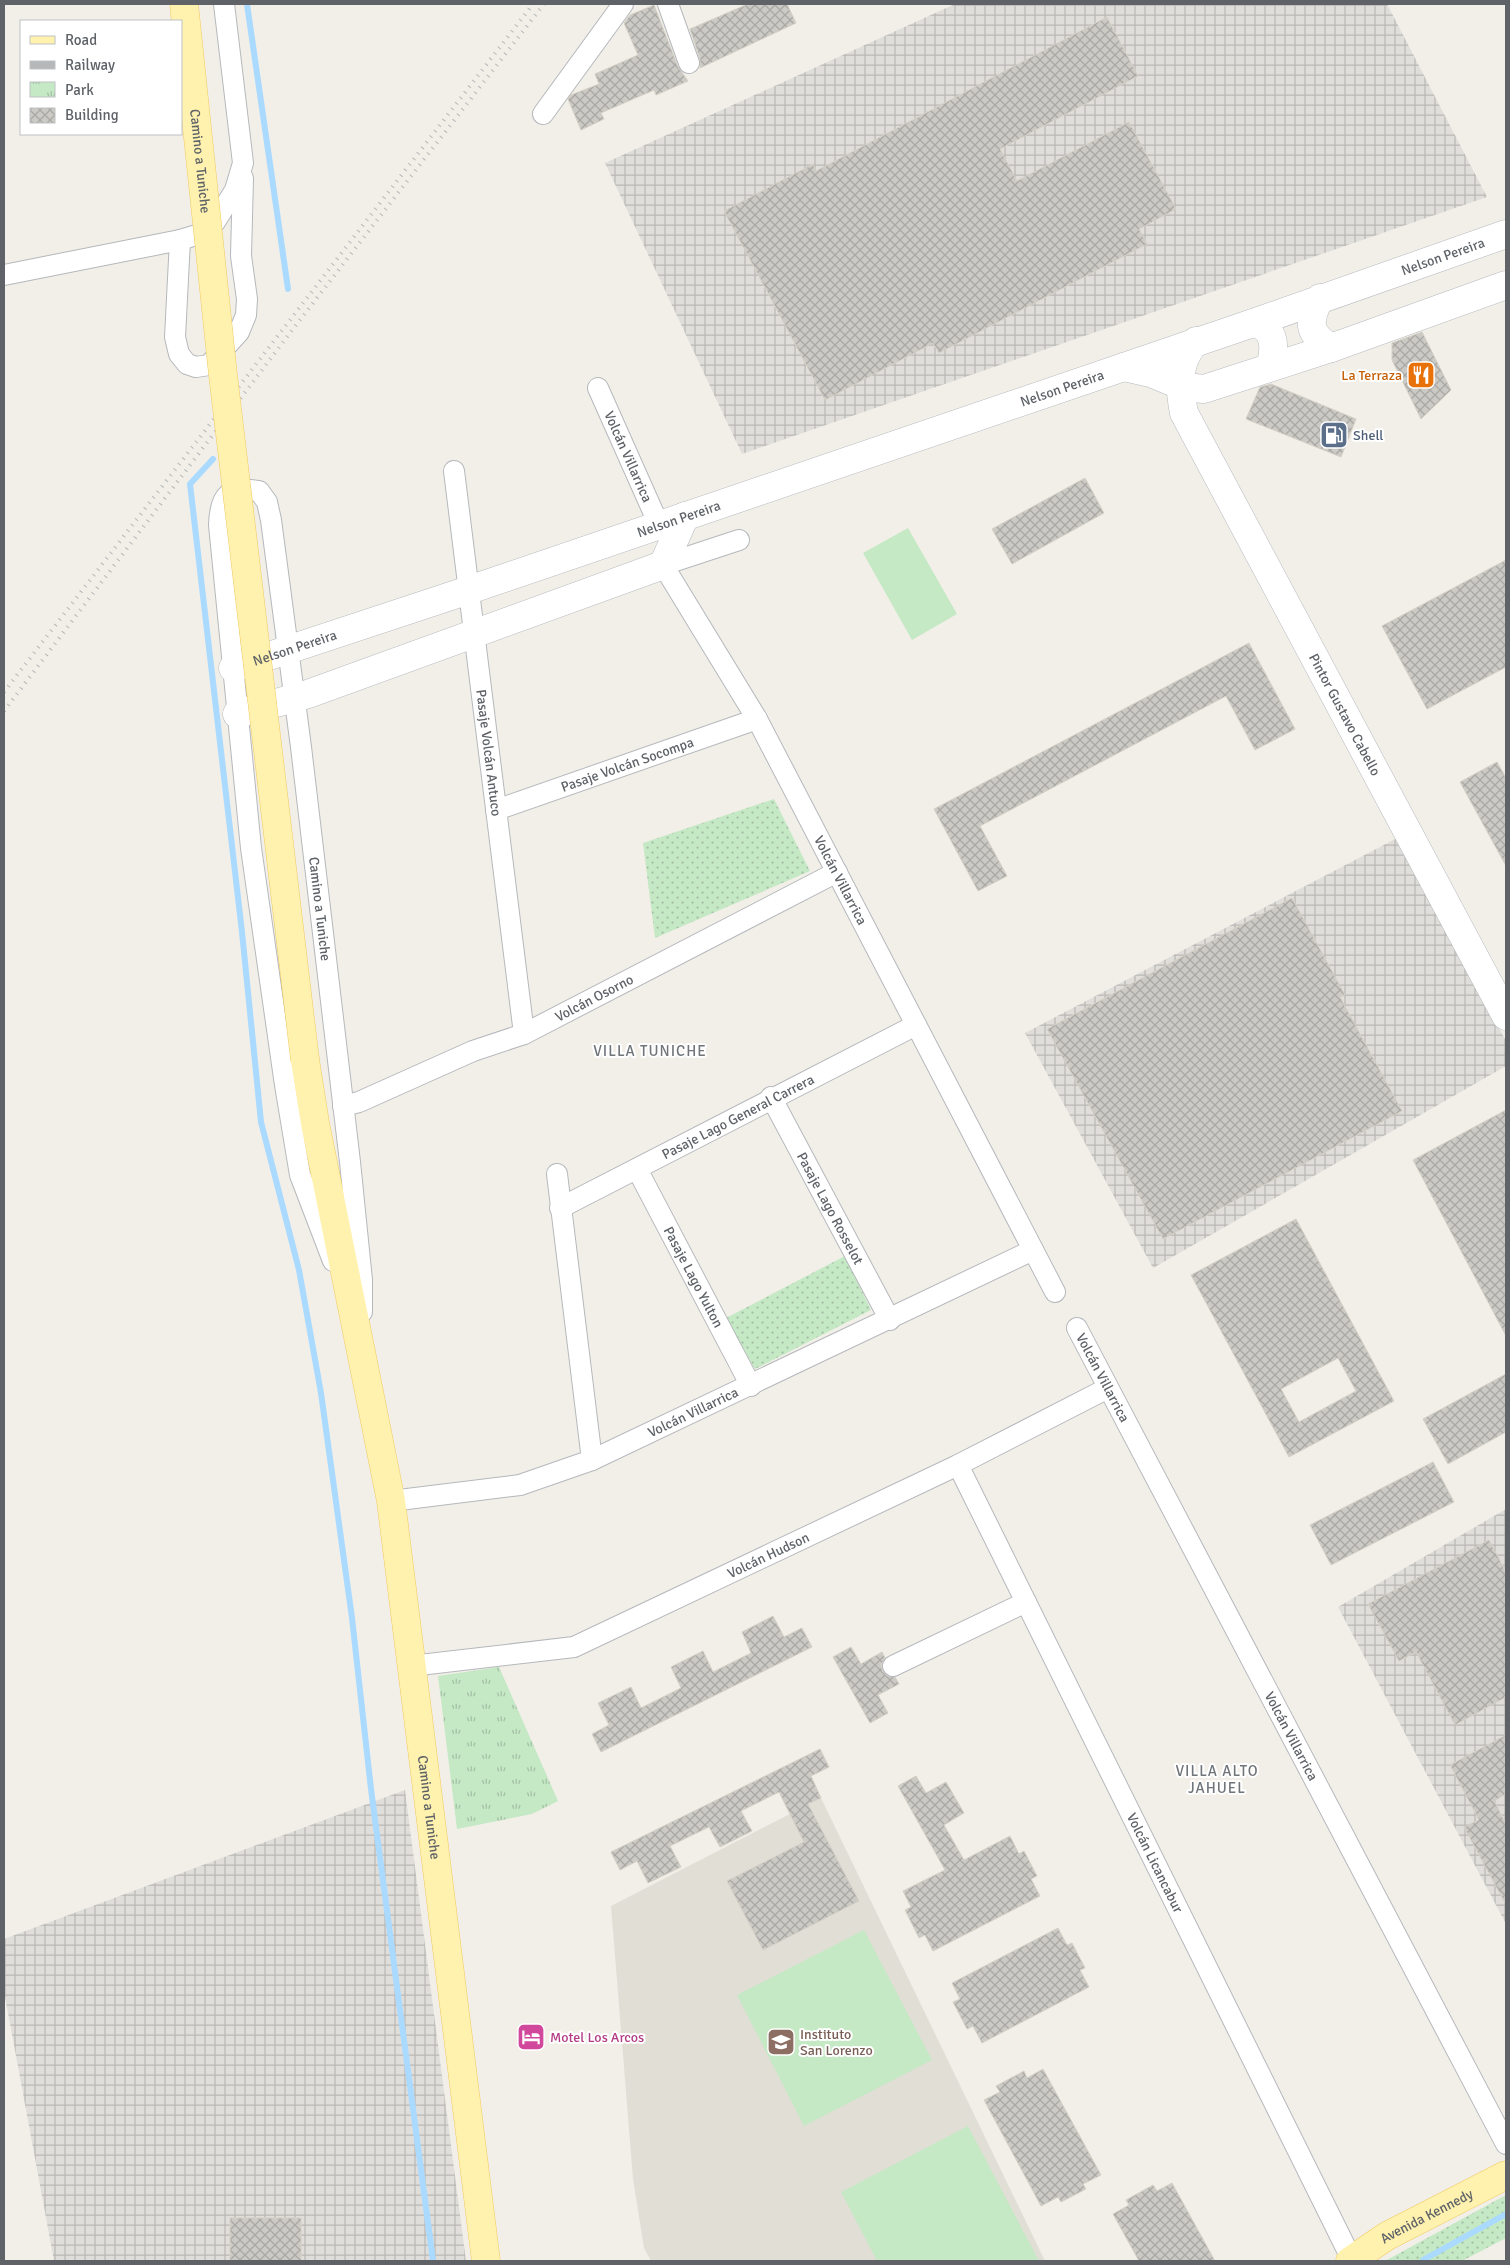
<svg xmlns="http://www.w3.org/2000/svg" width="1510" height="2265" viewBox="0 0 1510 2265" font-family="Signika,sans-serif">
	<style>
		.industrial { fill: url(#industrial-grid) }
		.education { fill: #e1ded6 }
		.grass { fill: url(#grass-dots) }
		.park { fill: url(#park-tufts) }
		.pitch { fill: #c5e8c5 }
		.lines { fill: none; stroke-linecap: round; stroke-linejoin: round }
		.stream { stroke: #aadaff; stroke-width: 6 }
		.building { fill: url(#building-cross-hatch); stroke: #d6d1c6; fill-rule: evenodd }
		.street-casing { stroke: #b5b8bc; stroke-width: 22 }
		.secondary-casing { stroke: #b6babf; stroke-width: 29 }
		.primary-casing { stroke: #f2c960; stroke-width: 29 }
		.street { stroke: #fff; stroke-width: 20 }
		.secondary { stroke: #fff; stroke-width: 28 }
		.primary { stroke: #fff2af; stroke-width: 28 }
		.rail { stroke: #b6b7b8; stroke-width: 4; stroke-dasharray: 1 6; stroke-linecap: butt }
		.primary-bridge-casing { stroke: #f2c960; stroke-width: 29; stroke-linecap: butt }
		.primary-bridge { stroke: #fff2af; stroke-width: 28 }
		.labels { text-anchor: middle; stroke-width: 4; stroke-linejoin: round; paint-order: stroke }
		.street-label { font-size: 14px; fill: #5f6368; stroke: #fff }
		.food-label { font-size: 14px; fill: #c56008; stroke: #fff; text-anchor: end }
		.service-label { font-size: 14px; fill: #4e5e75; stroke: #fff; text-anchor: start }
		.education-label { font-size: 14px; fill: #785e54; stroke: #fff; text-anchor: start }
		.hotel-label { font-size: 14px; fill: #b23c85; stroke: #fff; text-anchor: start }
		.neighbourhood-label { font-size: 15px; letter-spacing: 1px; fill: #70757a; stroke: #fff }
	</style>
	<defs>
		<pattern id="industrial-grid" width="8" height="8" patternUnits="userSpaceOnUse" patternTransform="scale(1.25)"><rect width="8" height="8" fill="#e0deda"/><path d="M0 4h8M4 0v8" fill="none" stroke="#b9b8b5"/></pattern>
		<pattern id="grass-dots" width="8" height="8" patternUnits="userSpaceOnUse" patternTransform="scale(1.25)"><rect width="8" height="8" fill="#c5e8c5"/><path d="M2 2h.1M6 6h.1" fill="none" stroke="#a3c0a4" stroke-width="1.8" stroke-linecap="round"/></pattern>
		<pattern id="park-tufts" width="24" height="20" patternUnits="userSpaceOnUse" patternTransform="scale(1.25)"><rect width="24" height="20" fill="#c5e8c5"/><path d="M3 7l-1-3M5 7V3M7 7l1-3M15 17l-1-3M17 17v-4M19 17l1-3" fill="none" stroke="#a3c0a4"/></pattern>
		<pattern id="building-cross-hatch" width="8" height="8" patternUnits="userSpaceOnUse" patternTransform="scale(1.25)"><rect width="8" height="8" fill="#cccac5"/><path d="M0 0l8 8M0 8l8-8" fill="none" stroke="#a9a8a4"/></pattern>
	</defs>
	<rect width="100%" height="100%" fill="#f1efe8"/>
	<path class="industrial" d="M955,4H1387L1487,197L742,454L605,163Z
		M1397,838L1506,1041V1066L1153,1268L1025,1033Z
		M1506,1509V1924L1338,1607Z
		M405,1790L466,2261H54L4,1991V1939Z"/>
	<path class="education" d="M821,1798L1045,2261H651L644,2248L633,2179L611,1906Z"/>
	<path class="grass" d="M774,799L810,871L655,938L643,843Z
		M845,1256L871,1310L755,1369L726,1318Z
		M1506,2195V2238L1462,2261H1385Z"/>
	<path class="park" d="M499,1667L558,1801L532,1814L457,1829L438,1676Z"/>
	<path class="pitch" d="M908,528L957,614L912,640L863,553Z
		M864,1930L932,2060L804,2126L737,1995Z
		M968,2126L1039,2261H877L841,2192Z"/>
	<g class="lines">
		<path class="stream" d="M247,4L288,289
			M213,459L190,484L242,932L261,1122L299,1270L321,1393L352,1618L371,1789L433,2261
			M1423,2260L1506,2214"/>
	</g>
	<path class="building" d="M748,4H787L796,23L700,68V59L690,29Z
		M654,5L678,67L688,81L656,95L654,90L601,113L604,119L581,130L568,99L571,95L599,84L595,74L638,55L624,23L630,15Z
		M1107,17L1138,76L1000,149L1017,181L1129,122L1176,209L1139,229L1147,244L939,353L933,343L825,400L724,211L813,164L816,171Z
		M1422,332L1451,390L1421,419L1392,360V343Z
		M1271,384L1356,419L1341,457L1246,419L1260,387Z
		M1085,478L1104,513L1012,564L992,529Z
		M1506,560V667L1427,709L1382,626Z
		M1249,643L1295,729L1255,750L1226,696L980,826L1007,876L978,891L934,809Z
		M1497,762L1506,778V866L1460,782Z
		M1292,898L1345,995L1340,997L1402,1111L1163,1239L1047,1029Z
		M1506,1110V1336L1413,1160Z
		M1296,1219L1394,1401L1289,1457L1191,1275ZM1338,1358L1356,1391L1299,1422L1281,1389Z
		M1506,1374V1432L1448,1464L1423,1419Z
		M1433,1462L1454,1502L1331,1565L1310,1525Z
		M1489,1540L1506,1572V1697L1455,1725L1416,1652L1399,1661L1368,1604Z
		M773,1616L784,1637L802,1628L812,1647L601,1752L592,1734L609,1725L598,1703L631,1687L641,1708L681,1688L671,1667L703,1651L713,1672L751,1653L742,1632Z
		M851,1647L861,1664L882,1652L885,1658L881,1665L883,1672L887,1676L895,1677L899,1684L878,1695L888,1713L870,1723L833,1657Z
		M1506,1735V1794L1494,1801L1506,1824V1905L1464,1827L1479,1820L1450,1765Z
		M820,1749L829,1767L811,1776L821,1798L808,1804L859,1901L763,1950L727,1881L804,1842L779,1792L741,1811L752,1831L720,1847L709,1827L670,1846L681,1867L648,1883L637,1861L620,1870L611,1852Z
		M916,1776L926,1793L946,1782L964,1813L944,1825L964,1860L1010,1836L1019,1854L1024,1851L1037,1876L1031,1879L1040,1896L933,1951L925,1935L919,1938L905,1910L911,1907L903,1891L945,1870L898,1786Z
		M1058,1928L1067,1945L1072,1943L1085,1968L1080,1970L1089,1987L982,2043L973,2026L967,2029L953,2002L960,1999L952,1983Z
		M1043,2069L1101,2175L1083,2184L1086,2189L1061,2202L1058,2197L1041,2206L984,2100L1000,2092L996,2086L1024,2071L1027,2078Z
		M1172,2183L1215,2261H1139L1113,2214L1129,2205L1126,2200L1153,2185L1157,2191Z
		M230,2218H301V2261H230Z"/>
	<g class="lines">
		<defs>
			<g id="street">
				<path d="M668,4L689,63"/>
				<path d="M543,114L623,4"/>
				<path d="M180,240L175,337L179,354L187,364L196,367L209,365L239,332L246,315L247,299L241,256L243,178"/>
				<path d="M4,275L180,240L203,233L215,222L235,190L243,163L224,4"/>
				<path id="s1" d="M598,388L659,525"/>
				<path id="s2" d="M454,471L524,1034"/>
				<path id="s3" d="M739,540L663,565L757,719L1055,1292"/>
				<path id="s4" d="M496,810L757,719"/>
				<path id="s5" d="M771,1097L890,1320"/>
				<path id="s6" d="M343,1106L359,1102L473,1051L524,1034L837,872"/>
				<path id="s7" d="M637,1169L751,1386"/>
				<path d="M557,1174L592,1460"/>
				<path id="s8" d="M560,1208L916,1025"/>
				<path id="s9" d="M333,1261L300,1175L285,1085L251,848L219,525C220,495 228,486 259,491L267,502L271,520L301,747L350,1162L362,1280V1312"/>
				<path id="s10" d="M1077,1328L1506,2144"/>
				<path id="s11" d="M958,1465L1352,2260"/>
				<path id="s12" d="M391,1501L520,1485L592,1460L1033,1250"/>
				<path id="s13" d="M411,1666L574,1647L958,1465L1108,1388"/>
				<path d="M893,1666L1026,1602"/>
			</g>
			<g id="secondary">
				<path d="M1320,298C1308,321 1307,333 1331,348"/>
				<path d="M1253,323C1277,327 1275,350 1270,367"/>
				<path id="s14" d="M1196,341C1176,363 1179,386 1184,413L1506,1016"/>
				<path d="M1124,367L1151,373L1185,387L1204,389L1331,348L1506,285"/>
				<path id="s15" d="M233,668L469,590L1253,323L1506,234"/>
				<path d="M237,714L308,694L663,565L685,516"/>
			</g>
			<g id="primary">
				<path id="s16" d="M305,1060L315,1123L391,1501L486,2261"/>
				<path id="s17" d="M1350,2261L1387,2236L1506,2175"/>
			</g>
		</defs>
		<use href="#street" class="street-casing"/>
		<use href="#secondary" class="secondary-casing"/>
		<use href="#primary" class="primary-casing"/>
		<use href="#street" class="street"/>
		<use href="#secondary" class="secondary"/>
		<use href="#primary" class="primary"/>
		<path class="rail" d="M4,692L533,4
			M4,711L293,329L544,4"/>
		<defs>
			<g id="primary-bridge">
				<path id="s18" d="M184,4L223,375L305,1060"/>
			</g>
		</defs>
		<use href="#primary-bridge" class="primary-bridge-casing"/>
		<use href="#primary-bridge" class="primary-bridge"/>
	</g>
	<defs>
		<symbol id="restaurant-square" viewBox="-11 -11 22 22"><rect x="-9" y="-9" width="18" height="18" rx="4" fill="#e8710a" stroke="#fff"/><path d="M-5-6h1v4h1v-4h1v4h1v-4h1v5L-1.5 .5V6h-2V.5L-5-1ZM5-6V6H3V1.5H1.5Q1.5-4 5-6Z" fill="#fff"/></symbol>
		<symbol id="fuel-square" viewBox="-11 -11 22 22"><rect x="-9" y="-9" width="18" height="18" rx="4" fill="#5c6f8a" stroke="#fff"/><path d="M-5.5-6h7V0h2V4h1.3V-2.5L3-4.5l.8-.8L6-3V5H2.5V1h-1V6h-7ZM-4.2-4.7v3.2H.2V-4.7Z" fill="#fff"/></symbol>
		<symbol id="hotel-square" viewBox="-11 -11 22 22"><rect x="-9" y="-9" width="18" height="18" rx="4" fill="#d1479c" stroke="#fff"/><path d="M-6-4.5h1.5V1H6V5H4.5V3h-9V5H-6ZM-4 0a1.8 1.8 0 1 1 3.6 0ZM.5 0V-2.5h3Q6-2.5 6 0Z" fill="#fff"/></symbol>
		<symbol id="school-square" viewBox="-11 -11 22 22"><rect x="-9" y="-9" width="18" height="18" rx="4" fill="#8d6e63" stroke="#fff"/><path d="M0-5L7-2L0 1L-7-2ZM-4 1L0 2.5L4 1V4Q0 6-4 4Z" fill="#fff"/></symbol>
	</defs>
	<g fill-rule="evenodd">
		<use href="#restaurant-square" x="1405" y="359" width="32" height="32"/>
		<use href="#fuel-square" x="1318" y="419" width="32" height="32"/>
		<use href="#hotel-square" x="515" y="2021" width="32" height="32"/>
		<use href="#school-square" x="765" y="2026" width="32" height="32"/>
	</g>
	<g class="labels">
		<g class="street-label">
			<text dy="5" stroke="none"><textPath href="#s18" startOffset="158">Camino a Tuniche</textPath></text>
			<text dy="5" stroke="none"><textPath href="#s15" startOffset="1278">Nelson Pereira</textPath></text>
			<text dy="5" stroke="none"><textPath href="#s15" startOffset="875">Nelson Pereira</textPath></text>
			<text dy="5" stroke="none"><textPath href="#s1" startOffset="75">Volcán Villarrica</textPath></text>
			<text dy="5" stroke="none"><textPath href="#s15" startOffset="470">Nelson Pereira</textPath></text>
			<text dy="5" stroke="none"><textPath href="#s15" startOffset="65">Nelson Pereira</textPath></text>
			<text dy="5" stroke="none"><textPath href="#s14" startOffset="418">Pintor Gustavo Cabello</textPath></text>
			<text dy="5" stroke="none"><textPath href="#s2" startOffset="284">Pasaje Volcán Antuco</textPath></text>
			<text dy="5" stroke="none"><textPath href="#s4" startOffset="139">Pasaje Volcán Socompa</textPath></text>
			<text dy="5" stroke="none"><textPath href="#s3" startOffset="442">Volcán Villarrica</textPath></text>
			<text dy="5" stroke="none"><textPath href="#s9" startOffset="1236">Camino a Tuniche</textPath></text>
			<text dy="5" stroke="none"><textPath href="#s6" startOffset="274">Volcán Osorno</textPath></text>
			<text dy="5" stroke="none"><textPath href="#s8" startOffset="200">Pasaje Lago General Carrera</textPath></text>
			<text dy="5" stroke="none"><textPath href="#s5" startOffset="126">Pasaje Lago Rosselot</textPath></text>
			<text dy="5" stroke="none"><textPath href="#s7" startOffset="122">Pasaje Lago Yulton</textPath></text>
			<text dy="5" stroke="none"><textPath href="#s10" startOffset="56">Volcán Villarrica</textPath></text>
			<text dy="5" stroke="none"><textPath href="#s12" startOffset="318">Volcán Villarrica</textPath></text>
			<text dy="5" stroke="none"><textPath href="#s13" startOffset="379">Volcán Hudson</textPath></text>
			<text dy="5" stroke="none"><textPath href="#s10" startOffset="461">Volcán Villarrica</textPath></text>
			<text dy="5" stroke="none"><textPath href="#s16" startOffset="758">Camino a Tuniche</textPath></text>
			<text dy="5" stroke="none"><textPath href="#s11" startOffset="444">Volcán Licancabur</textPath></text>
			<text dy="5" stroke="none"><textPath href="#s17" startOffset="89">Avenida Kennedy</textPath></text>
		</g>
		<g class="food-label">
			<text x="1402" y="380">La Terraza</text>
		</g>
		<g class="service-label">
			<text x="1353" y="440">Shell</text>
		</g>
		<g class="education-label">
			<text x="800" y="2039">Instituto<tspan x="800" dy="16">San Lorenzo</tspan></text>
		</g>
		<g class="hotel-label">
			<text x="550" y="2042">Motel Los Arcos</text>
		</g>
		<g class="neighbourhood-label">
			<text x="650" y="1056">VILLA TUNICHE</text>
			<text x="1217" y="1776">VILLA ALTO<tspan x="1217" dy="17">JAHUEL</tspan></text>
		</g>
	</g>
	<rect width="1510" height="2265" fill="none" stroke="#5f6368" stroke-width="10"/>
	<rect x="20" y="20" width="162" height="115" fill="#ffffff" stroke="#bfc1c3"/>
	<rect x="30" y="36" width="25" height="8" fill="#fff2af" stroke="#bfc1c3"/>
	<text x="65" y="45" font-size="15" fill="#5f6368">Road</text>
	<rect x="30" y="61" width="25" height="8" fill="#b6b7b8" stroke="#bfc1c3"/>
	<text x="65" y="70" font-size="15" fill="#5f6368">Railway</text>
	<rect x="30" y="82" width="25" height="15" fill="url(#park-tufts)" stroke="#bfc1c3"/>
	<text x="65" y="95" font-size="15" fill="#5f6368">Park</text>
	<rect x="30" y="108" width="25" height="15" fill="url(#building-cross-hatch)" stroke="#bfc1c3"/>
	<text x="65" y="120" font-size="15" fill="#5f6368">Building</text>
</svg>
